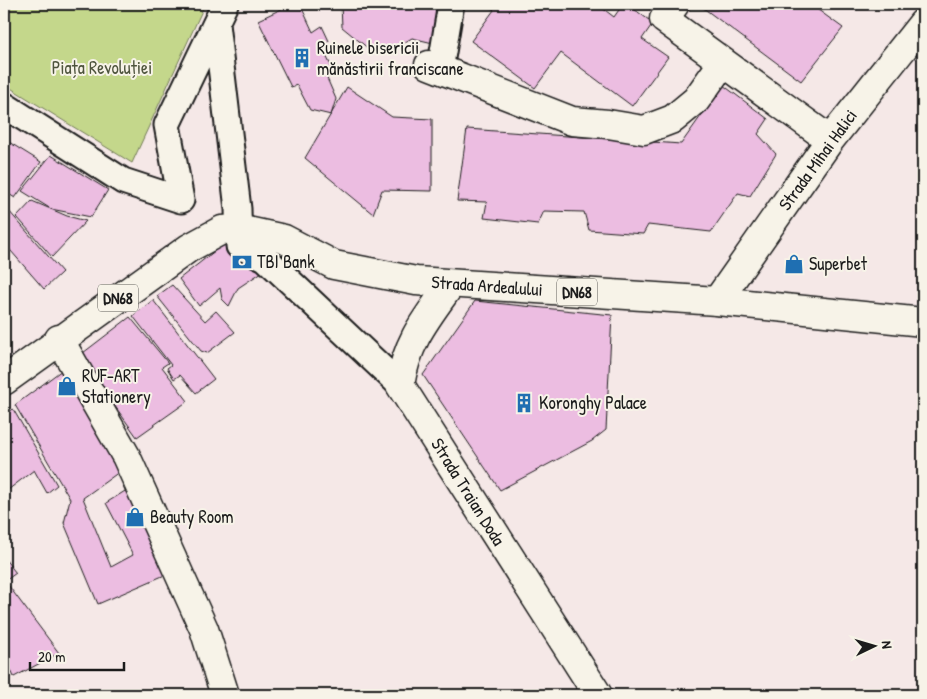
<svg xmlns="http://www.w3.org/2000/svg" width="927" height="699" viewBox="0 0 927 699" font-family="'Patrick Hand',sans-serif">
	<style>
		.green { fill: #c4d78b; stroke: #707a54 }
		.building { fill: #ecbde1; stroke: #1c1c1c }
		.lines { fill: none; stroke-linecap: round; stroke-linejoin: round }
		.pedestrian-casing { stroke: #1c1c1c; stroke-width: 29 }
		.minor-casing { stroke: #1c1c1c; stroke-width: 31 }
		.secondary-casing { stroke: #1c1c1c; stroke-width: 31 }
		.primary-casing { stroke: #1c1c1c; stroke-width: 31 }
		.pedestrian { stroke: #f7f3e8; stroke-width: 25 }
		.minor { stroke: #f7f3e8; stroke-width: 28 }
		.secondary { stroke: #f7f3e8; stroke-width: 28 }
		.primary { stroke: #f7f3e8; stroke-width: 28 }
		.labels { text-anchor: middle; stroke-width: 4; stroke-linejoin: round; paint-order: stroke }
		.shield { fill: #f7f3e8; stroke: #5e5c59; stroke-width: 1 }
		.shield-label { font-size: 16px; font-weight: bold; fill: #1c1c1c }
		.poi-label { font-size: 18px; fill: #1c1c1c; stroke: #f7f3e8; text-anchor: start }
		.park-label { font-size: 18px; fill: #4e543d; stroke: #f7f3e8 }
		.street-label { font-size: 18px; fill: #1c1c1c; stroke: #f7f3e8 }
	</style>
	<rect width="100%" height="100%" fill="#f5e8e7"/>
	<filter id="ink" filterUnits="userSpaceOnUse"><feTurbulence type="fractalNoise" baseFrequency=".02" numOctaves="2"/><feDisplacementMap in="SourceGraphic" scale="10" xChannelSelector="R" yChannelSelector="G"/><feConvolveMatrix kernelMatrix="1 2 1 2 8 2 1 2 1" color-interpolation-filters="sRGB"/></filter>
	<g filter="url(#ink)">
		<path class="green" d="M4,4H205L132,163L4,84Z"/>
		<path class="building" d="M292,4H300L313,32L322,26L329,41L321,45L333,70L326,76L336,99L331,115L310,110L297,85L291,87L258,20Z
			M341,4H439L433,43L412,38L386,53L369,49L342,27Z
			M485,4H597L614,17L623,4H627L653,23L642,39L668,57L632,106L561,53L535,88L471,41L494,10Z
			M698,4H810L843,28L801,81Z
			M723,85L768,119L758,134L776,154L750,196L738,193L711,232L648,225L643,234L589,230L584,212L544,211L538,224L484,218L487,202L457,201L467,129L681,144Z
			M347,87L392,117L432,119V191L382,190L373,214L305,158Z
			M4,139L41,162L15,198L4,191Z
			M51,155L108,190L91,217L51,209L22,191Z
			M32,201L67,216L86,221L52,257L17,217Z
			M8,210L62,272L44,289L4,243V214Z
			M230,239L262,272L238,288L229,306L222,299L220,288L199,306L179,279Z
			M172,285L205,321L216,311L235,332L207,353L201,351L157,296Z
			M153,300L214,379L196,393L180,375L174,379L167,368L171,365L133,316Z
			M475,301L612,315L606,430L592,441L500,490L423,375Z
			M130,317L168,363L162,367L188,401L137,437L79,356Z
			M66,367L119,472L83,498L111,567L133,555L106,503L133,486L174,571L98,604L64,523L70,499L15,405Z
			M13,409L57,485L47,493L34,470L4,493V416Z
			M4,558L16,573L5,581L59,653L14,677L4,655Z"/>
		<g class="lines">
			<defs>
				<path id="pedestrian" d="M216,24L238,209L239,246L265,258L400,385
					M440,70L451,4
					M4,105L123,181L181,200L167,125L225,4"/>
				<path id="minor" d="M675,4L664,19L830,140
					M429,65L572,121L608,124L644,130L673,119L696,100L723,62
					M717,301L830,140L923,23
					M59,339L126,456L204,629L225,695"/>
				<path id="secondary" d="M451,284C426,319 407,341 400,385L598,695"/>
				<path id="primary" d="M4,381L189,248L222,230L238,229L284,239L334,265L416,281L717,301L923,322"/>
			</defs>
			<use href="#pedestrian" class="pedestrian-casing"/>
			<use href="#minor" class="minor-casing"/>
			<use href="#secondary" class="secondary-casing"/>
			<use href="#primary" class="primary-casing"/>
			<use href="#pedestrian" class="pedestrian"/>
			<use href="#minor" class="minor"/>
			<use href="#secondary" class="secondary"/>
			<use href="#primary" class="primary"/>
		</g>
	</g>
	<defs>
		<symbol id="building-bare" viewBox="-9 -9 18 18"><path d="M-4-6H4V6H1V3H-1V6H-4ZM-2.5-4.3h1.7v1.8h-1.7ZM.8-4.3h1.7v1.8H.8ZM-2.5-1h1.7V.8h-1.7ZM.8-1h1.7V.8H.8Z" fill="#1f6fb2" stroke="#f7f3e8" stroke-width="2.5" paint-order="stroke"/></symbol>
		<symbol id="bank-bare" viewBox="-9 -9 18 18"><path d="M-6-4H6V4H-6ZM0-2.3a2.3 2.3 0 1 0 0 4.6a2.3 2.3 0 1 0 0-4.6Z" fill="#1f6fb2" stroke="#f7f3e8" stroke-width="2.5" paint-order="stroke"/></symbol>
		<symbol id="shop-bare" viewBox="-9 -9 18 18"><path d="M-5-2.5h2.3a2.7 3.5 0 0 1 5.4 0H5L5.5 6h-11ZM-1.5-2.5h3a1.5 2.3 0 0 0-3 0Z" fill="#1f6fb2" stroke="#f7f3e8" stroke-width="2.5" paint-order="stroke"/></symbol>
	</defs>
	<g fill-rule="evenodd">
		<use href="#building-bare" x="288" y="44" width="28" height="28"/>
		<use href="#bank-bare" x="228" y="248" width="28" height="28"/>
		<use href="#shop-bare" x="780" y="250" width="28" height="28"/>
		<use href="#shop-bare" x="53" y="372" width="28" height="28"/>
		<use href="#building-bare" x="510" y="389" width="28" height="28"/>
		<use href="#shop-bare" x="121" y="503" width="28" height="28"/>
	</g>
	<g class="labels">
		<g class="shield">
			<rect x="557" y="278.5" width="40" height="27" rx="4"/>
			<rect x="98" y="284.5" width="40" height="27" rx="4"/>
		</g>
		<g class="shield-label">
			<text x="577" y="298">DN68</text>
			<text x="118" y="304">DN68</text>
		</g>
		<g class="poi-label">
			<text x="317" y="54">Ruinele bisericii<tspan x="317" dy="21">mănăstirii franciscane</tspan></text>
			<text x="257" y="268">TBI Bank</text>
			<text x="809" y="270">Superbet</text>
			<text x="82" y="382">RUF-ART<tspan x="82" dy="21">Stationery</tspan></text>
			<text x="539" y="409">Koronghy Palace</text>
			<text x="150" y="523">Beauty Room</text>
		</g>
		<g class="park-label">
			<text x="102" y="74">Piața Revoluției</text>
		</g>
		<g class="street-label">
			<text transform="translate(818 160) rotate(-54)" y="6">Strada Mihai Halici</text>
			<text transform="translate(487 286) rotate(4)" y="6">Strada Ardealului</text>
			<text transform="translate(468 492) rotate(58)" y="6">Strada Traian Doda</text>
		</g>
	</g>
	<rect width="927" height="699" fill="none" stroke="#f7f3e8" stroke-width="20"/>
	<rect x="10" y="10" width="907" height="679" fill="none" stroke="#1c1c1c" stroke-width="2" filter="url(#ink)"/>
	<g transform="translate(874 646) rotate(85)" stroke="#f7f3e8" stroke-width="4" paint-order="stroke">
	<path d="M0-4L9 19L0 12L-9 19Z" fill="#1c1c1c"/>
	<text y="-8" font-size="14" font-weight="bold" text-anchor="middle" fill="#1c1c1c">N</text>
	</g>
	<path d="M30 662v8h94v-8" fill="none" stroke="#1c1c1c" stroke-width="2.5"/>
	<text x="38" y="662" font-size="15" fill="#1c1c1c" stroke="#f7f3e8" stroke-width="4" paint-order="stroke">20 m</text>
</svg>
